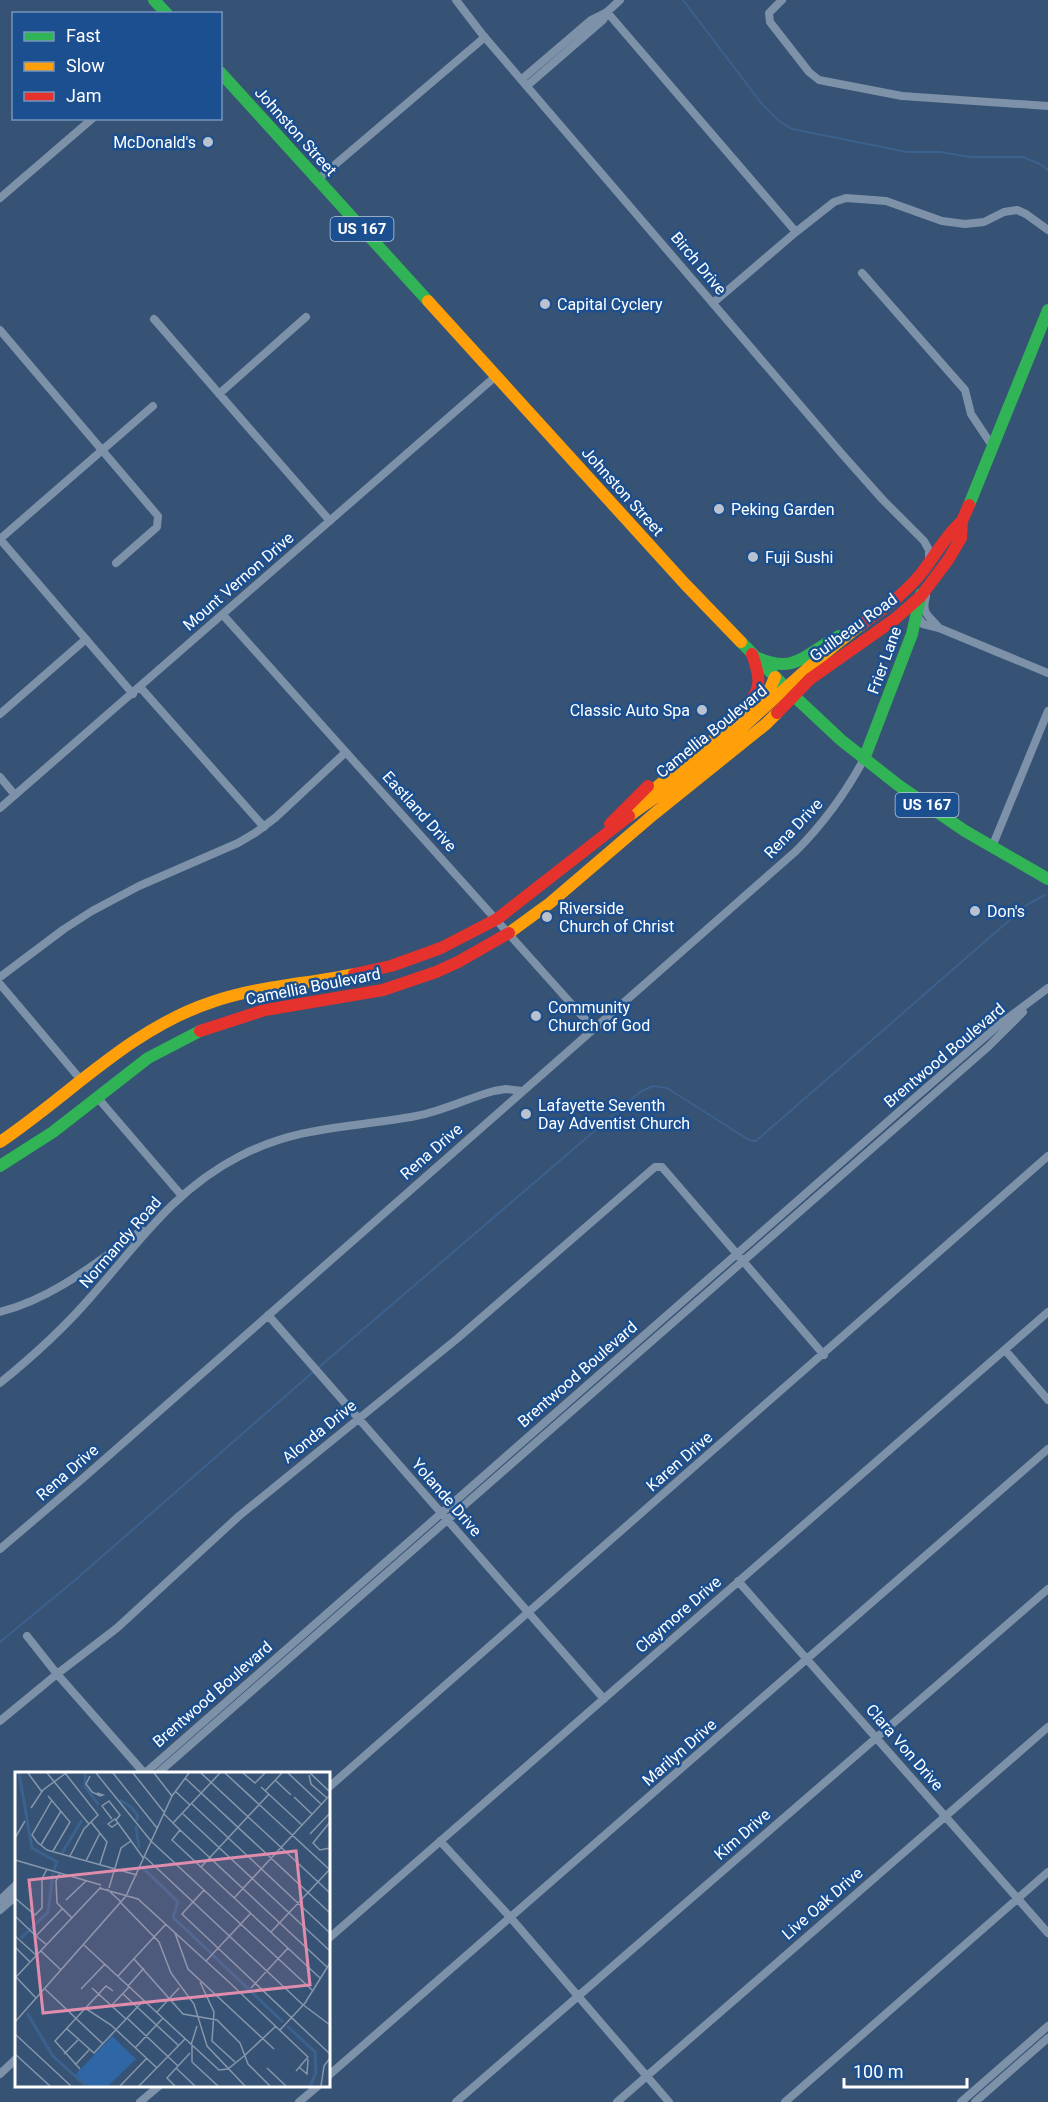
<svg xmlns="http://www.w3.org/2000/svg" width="1048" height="2102" viewBox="0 0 1048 2102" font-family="Roboto,sans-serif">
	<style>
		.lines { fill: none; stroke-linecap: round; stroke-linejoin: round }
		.stream { stroke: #3b618d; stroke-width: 2 }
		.street { stroke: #7d92a8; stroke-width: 8 }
		.fast { stroke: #30b455; stroke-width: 12 }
		.slow { stroke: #ff9f0a; stroke-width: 12 }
		.jam { stroke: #e5322d; stroke-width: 12 }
		.poi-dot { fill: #b9c2ce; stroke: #1b4f8f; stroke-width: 2 }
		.labels { text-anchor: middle; stroke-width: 5; stroke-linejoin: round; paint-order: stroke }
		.shield { fill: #1b4f8f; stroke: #bbcadd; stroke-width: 1.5 }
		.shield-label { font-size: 15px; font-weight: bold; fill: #fff }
		.street-label { font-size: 16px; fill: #fff; stroke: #1b4f8f }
		.poi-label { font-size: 16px; fill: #fff; stroke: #1b4f8f; text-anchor: start }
		.inset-river { fill: none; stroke: #3b618d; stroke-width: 3 }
		.inset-road { fill: none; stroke: #8697ac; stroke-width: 1.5 }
		.view { fill: #e08cad; fill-opacity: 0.15; stroke: #e08cad; stroke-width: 3 }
		.inset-edge { fill: none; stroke: #fff; stroke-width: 3 }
	</style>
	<rect width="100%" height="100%" fill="#365274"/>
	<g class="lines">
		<path class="stream" d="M683,0L762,104L779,121L792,129L907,152H940L971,157H1023L1040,164L1048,170
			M318,1368L640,1092L653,1086L667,1088L749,1140L756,1141L1028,904L1045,895
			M0,1642L74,1581L313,1372"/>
		<path class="street" d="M456,0L482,34L842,454L883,500L924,541L929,550V562
			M782,0L769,13L770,22L809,72L819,80L902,96L1048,106
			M522,79L591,20L607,12L620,0
			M528,85L603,20L607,12L796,232
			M317,180L485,37
			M0,198L93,118
			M862,273L965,390L971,414L993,447
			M713,303L796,232L834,202L846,198L886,201L942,221L965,224L984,222L1004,212L1017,210L1026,214L1048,230
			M154,319L330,521
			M0,330L158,516L157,527L116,563
			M219,394L306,317
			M0,539L133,694
			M0,539L153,406
			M926,596C921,615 929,615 939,628
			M223,615L593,1028
			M917,616L923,624L939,628L1048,673
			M140,687L264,827
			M0,714L86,639
			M0,777L15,795
			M0,808L496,376
			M992,847L1048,711
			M0,977L64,929L92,911L139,886L238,843L255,833L275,818L346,752
			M0,984L81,1080
			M97,1097L182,1196
			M0,1312C54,1298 97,1262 142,1230
			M268,1315L604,1699
			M1005,1350L1048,1400
			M0,1383C32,1357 62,1330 89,1299C137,1245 173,1190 240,1156C300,1125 353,1128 416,1116C443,1111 468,1098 494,1091L506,1089L522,1091
			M0,1549L81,1480L796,851C824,823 845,794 864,759
			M738,1581L1048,1933
			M27,1636L57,1674L145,1774
			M0,1721L57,1674L117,1628L239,1516L458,1338L655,1167H662L824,1355
			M144,1774L910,1102L1000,1024L1048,988
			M157,1774L989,1046L1023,1012
			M328,1788L1048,1156
			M440,1841L511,1918L669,2102
			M0,1900L16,1885
			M0,1910L16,1896
			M328,1939L1048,1312
			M0,2074L16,2059
			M328,2076L1048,1449
			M140,2102L159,2086
			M299,2102L318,2086
			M456,2102L1048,1589
			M617,2102L1048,1727
			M785,2102L1048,1872
			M961,2102L1048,2026
			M975,2102L1048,2038"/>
		<path class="fast" d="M154,0L167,14
			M220,72L428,301
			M969,505L1048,310
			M741,642L794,696L841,740L898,785L965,831L1048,879
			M758,658C797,675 807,652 839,636
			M864,759L912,634L921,594
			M0,1166L53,1132L148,1058L200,1031"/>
		<path class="slow" d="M428,301L685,584L741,642
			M646,796L762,699L768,693L775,677
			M629,816C653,798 680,782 703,763C756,717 806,666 862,624
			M509,933L550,903L654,814L766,724L777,713
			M0,1142C70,1095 130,1029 212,1002C259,986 306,984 354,974"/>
		<path class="jam" d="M862,624C882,610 903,595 919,576C934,558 944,537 962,521
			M749,702C764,687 758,672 752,654
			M777,713L810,679L895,619L921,596L948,560L961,538L962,521L969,505
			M610,824L648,786
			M354,974L391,966L441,948L497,919L629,816
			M200,1031L265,1010L383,990L436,972L458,962L509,933"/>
	</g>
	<g class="poi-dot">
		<circle cx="208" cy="142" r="6"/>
		<circle cx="545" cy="304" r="6"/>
		<circle cx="719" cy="509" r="6"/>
		<circle cx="753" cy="557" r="6"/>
		<circle cx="702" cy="710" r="6"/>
		<circle cx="975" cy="911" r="6"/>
		<circle cx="547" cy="917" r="6"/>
		<circle cx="536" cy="1016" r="6"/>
		<circle cx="526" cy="1114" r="6"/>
	</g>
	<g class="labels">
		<g class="shield">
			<rect x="330.5" y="217" width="63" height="24" rx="4.5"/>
			<rect x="895.5" y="793" width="63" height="24" rx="4.5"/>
		</g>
		<g class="shield-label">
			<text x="362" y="234">US 167</text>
			<text x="927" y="810">US 167</text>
		</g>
		<g class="street-label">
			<text transform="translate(296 131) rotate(48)" y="6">Johnston Street</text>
			<text transform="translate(699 263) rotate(50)" y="6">Birch Drive</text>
			<text transform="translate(623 491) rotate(48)" y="6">Johnston Street</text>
			<text transform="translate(238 581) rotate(-41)" y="6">Mount Vernon Drive</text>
			<text transform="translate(853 627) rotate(-36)" y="6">Guilbeau Road</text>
			<text transform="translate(884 660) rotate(-70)" y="6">Frier Lane</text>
			<text transform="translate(711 731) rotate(-39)" y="6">Camellia Boulevard</text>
			<text transform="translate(420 811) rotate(48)" y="6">Eastland Drive</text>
			<text transform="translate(793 828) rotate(-46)" y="6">Rena Drive</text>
			<text transform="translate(313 986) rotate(-11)" y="6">Camellia Boulevard</text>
			<text transform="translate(944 1055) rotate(-40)" y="6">Brentwood Boulevard</text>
			<text transform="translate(431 1151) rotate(-41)" y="6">Rena Drive</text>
			<text transform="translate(120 1242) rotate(-49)" y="6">Normandy Road</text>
			<text transform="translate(577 1374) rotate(-41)" y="6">Brentwood Boulevard</text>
			<text transform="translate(319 1431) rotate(-39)" y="6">Alonda Drive</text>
			<text transform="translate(679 1461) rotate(-41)" y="6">Karen Drive</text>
			<text transform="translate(67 1472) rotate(-41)" y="6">Rena Drive</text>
			<text transform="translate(447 1497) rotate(49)" y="6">Yolande Drive</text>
			<text transform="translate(678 1614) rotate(-41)" y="6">Claymore Drive</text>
			<text transform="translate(212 1694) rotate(-41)" y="6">Brentwood Boulevard</text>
			<text transform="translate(905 1747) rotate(49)" y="6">Clara Von Drive</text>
			<text transform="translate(679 1752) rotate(-41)" y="6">Marilyn Drive</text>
			<text transform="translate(742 1834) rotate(-41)" y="6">Kim Drive</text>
			<text transform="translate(822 1903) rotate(-41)" y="6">Live Oak Drive</text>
		</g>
		<g class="poi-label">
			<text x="196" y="148" text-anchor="end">McDonald's</text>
			<text x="557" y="310">Capital Cyclery</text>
			<text x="731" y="515">Peking Garden</text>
			<text x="765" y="563">Fuji Sushi</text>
			<text x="690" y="716" text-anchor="end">Classic Auto Spa</text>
			<text x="559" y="914">Riverside<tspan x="559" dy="18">Church of Christ</tspan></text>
			<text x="987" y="917">Don's</text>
			<text x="548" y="1013">Community<tspan x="548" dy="18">Church of God</tspan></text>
			<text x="538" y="1111">Lafayette Seventh<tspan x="538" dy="18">Day Adventist Church</tspan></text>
		</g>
	</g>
	<g transform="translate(15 1772)">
		<rect width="315" height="315" fill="#365274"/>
		<path d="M97,264L121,287L93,314H73L60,303Z" fill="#2f66a5"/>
		<path class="inset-river" d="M4,1L17,76L42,90L39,98M70,1V15L84,33M105,28L116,35L123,44L121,49M121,54L124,76M47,81L67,48M128,96L163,130L158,145L268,250M6,166L33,140L38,101M12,241L38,284L71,314M272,254L300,280L301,301L295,314"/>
		<path class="inset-road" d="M13,1L27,20M32,1L74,52M50,1L83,43L69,57L55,84M81,1L136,69L297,218M98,1L142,56M118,1L149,40M139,1L157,24M186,1L315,121M210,1L315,98M228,1L240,11L250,1M273,1L306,32M295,1L315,20M294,3L296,12L312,26M75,4L71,12L77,20L85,24L88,23L82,21M170,6L315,141M260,8L276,23M246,15L287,53M160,19L175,33M250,19L267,1M33,24L55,50L38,79M279,25L297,42M37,28L17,63L22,70L32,78L122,103M177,32L315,161M16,36L28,18L51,1M149,42L165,58L157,68L305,206M168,42L315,179M97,47L87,34L94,29L105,43L101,48M76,50L92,70L85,92M315,50L298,71L305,78L315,76M103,51L97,55L93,52L100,47L103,51L114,66L129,87M158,51L205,1M164,57L312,195M295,62L315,41M0,66L10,49M26,73L46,39M130,85L287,232L315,253M0,88L86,113M71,89L85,61M186,95L254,22M45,101L41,109L42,131L57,146M84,116L123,127L215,211L293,285L281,299M94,116L106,76L116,69M92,117L106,130M189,118L167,142L315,282M0,126L20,143L27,136V107L32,97M219,126L315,23M51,128L71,109M106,131L144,170L156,201L179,232L192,274L230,314M0,144L21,164M256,160L315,97M160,161L173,197L259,277M0,164L21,183M32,173L21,164L47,137M69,173L204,298L213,297L229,284L261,254M0,175L15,190M26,179L46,198M119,187L168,242L202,248L225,271L233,292L255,314M191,189L236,141M103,204L151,152M185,210L199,240L197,269L220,290M113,214L129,196M77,216L111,247M236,216L273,176M30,217L88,272M66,217L90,192M108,222L163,273M21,226L1,205L86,115M96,234L114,215M70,236L96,253L142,296M142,240L164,216M112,246L163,294M0,250L111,124L157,24L174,1M51,256L79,281L129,228M265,258L290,231L315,191M0,262L56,314M176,273L182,254M177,274V290L203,314M120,276L148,246M0,282L35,314M49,282L63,268M60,293L74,278M284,295L292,302L293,287M161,296L180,314M252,296L271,314M65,297L40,269L91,214L98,219M105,314L132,286M124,314L170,267M160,314L152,306L175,281M306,314L309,294L315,286"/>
		<path class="view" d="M281,79L295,213L28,241L14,108Z"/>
		<rect width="315" height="315" class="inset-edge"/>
	</g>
	<rect x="12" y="12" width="210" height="108" fill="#1b4f8f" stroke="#7695bc" stroke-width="1.5"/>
	<rect x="24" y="32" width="30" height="9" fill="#30b455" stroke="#7695bc" stroke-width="1.5"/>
	<text x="66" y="42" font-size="18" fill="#ffffff">Fast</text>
	<rect x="24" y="62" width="30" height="9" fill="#ff9f0a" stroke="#7695bc" stroke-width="1.5"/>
	<text x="66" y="72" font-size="18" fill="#ffffff">Slow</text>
	<rect x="24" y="92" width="30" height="9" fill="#e5322d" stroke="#7695bc" stroke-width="1.5"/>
	<text x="66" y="102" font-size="18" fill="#ffffff">Jam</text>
	<path d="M844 2078v9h123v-9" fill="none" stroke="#ffffff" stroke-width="3"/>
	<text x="853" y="2078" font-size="18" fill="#ffffff" stroke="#1b4f8f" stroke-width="4.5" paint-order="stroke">100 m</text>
</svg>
